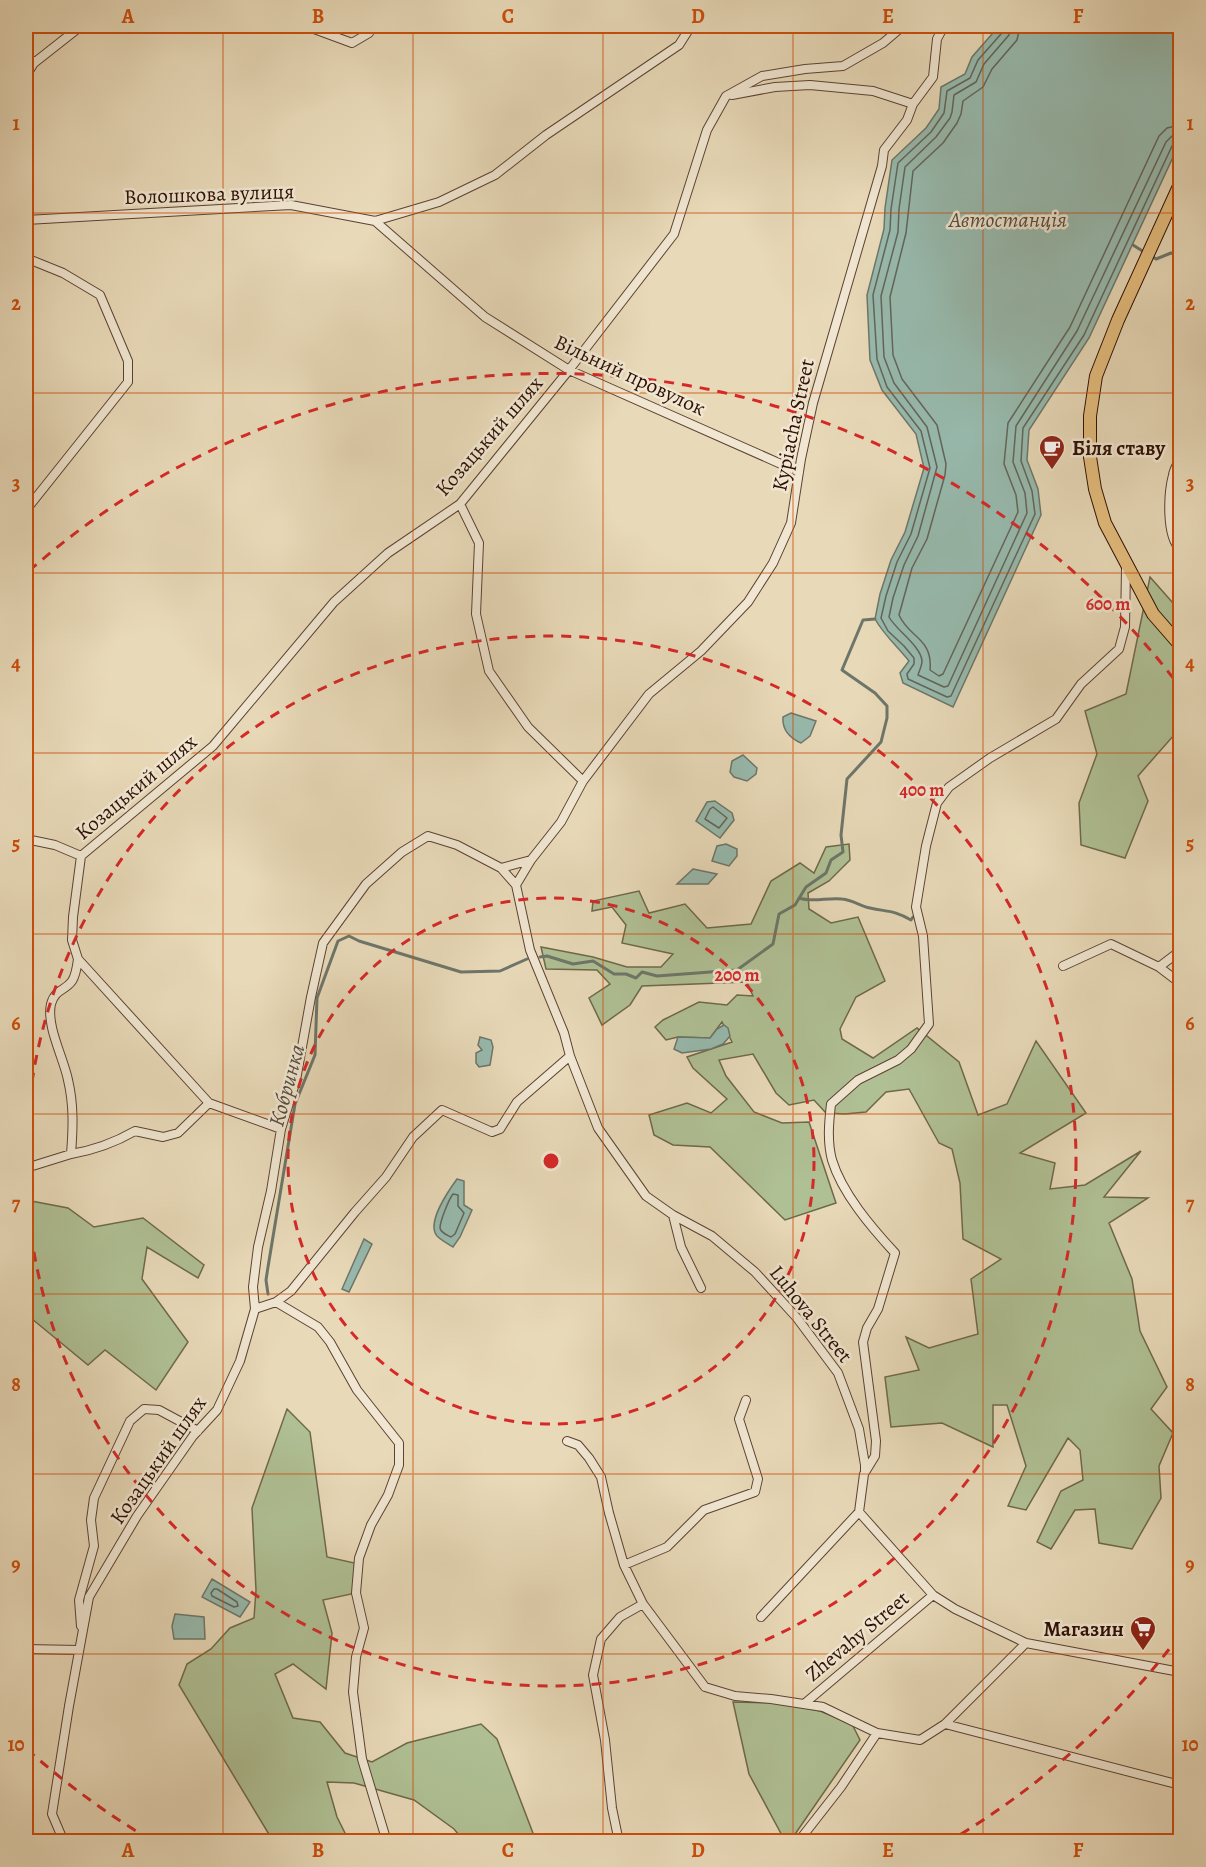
<svg xmlns="http://www.w3.org/2000/svg" width="1206" height="1867" viewBox="0 0 1206 1867" font-family="Alegreya,serif">
	<style>
		.green { fill: #afc094; stroke: #6e684c; stroke-width: 1.5 }
		.water { fill: #97baae; stroke: #6d766a; stroke-width: 1.5 }
		.lines { fill: none; stroke-linecap: round; stroke-linejoin: round }
		.shore { stroke: #62655a; stroke-width: 1.5 }
		.stream { stroke: #6d766a; stroke-width: 3 }
		.street-casing { stroke: #5c4232; stroke-width: 10 }
		.primary-casing { stroke: #2e1005; stroke-width: 14 }
		.street { stroke: #f0e6d1; stroke-width: 8 }
		.primary { stroke: #e4bc7c; stroke-width: 12 }
		.grid { fill: none; stroke: #cc4e0b; stroke-width: 1.5; stroke-opacity: 0.55 }
		.ring { fill: none; stroke: #d62828; stroke-width: 3; stroke-dasharray: 10 8 }
		.labels { text-anchor: middle; stroke-width: 5; stroke-linejoin: round; paint-order: stroke }
		.street-label { font-size: 21px; fill: #2e1005; stroke: #f0e6d1 }
		.poi-label { font-size: 21px; font-weight: bold; fill: #2e1005; stroke: #f0e6d1; text-anchor: start }
		.water-label { font-size: 22px; font-style: italic; fill: #534c40; stroke: #f0e6d1 }
		.centre { fill: #d62828; stroke: #f0e6d1; stroke-width: 3 }
		.ring-label { font-size: 18px; text-anchor: middle; font-weight: bold; fill: #d62828; stroke: #f0e6d1; stroke-width: 5; stroke-linejoin: round; paint-order: stroke }
		.neatline { fill: none; stroke: #cc4e0b; stroke-width: 2 }
		.grid-label { font-size: 20px; text-anchor: middle; font-weight: bold; fill: #cc4e0b }
	</style>
	<rect width="100%" height="100%" fill="#e8d9b8"/>
	<filter id="stains"><feTurbulence type="fractalNoise" baseFrequency=".00333" numOctaves="4"/><feColorMatrix values="0 0 0 0 .2 0 0 0 0 .09 0 0 0 0 .02 0 0 0 .5 -.17"/></filter>
	<radialGradient id="worn" r=".72"><stop offset=".6" stop-color="#630" stop-opacity="0"/><stop offset="1" stop-color="#630" stop-opacity=".3"/></radialGradient>
	<path class="green" d="M1150,577L1180,611V741L1174,735L1138,776L1148,801L1125,858L1081,845L1079,803L1097,754L1085,711L1126,694Z
		M849,844L850,860L829,881L808,893L809,909L831,923L858,917L885,981L856,997L840,1029L842,1039L873,1058L917,1028L959,1062L978,1115L1007,1104L1036,1041L1086,1113L1020,1153L1055,1163L1050,1189L1085,1185L1141,1151L1104,1197L1148,1198L1109,1223L1132,1279L1140,1331L1167,1387L1151,1409L1173,1433L1159,1466L1161,1498L1132,1549L1099,1543L1095,1509L1075,1510L1051,1549L1037,1542L1061,1491L1083,1480L1080,1450L1068,1438L1026,1510L1008,1506L1026,1466L1007,1405H993V1447L942,1423L891,1427L885,1377L919,1370L906,1337L929,1348L978,1334L971,1279L1001,1259L963,1239L960,1183L952,1149L939,1143L909,1089L886,1092L866,1112L845,1114L826,1113L814,1100L789,1105L776,1093L753,1054L719,1060L726,1076L754,1112L782,1123L809,1122L836,1203L785,1220L710,1147L673,1145L654,1135L649,1115L687,1103L711,1113L727,1099L693,1068L687,1057L732,1042L722,1022L710,1038L678,1037L666,1040L655,1027L663,1020L699,1002L727,1005L737,995L753,996L747,982L642,986L630,1005L602,1025L589,998L610,984L597,970L546,969L541,947L593,957L627,967H661L673,954L622,943L626,925L612,907L592,911L593,901L639,891L649,913L685,904L707,928L751,924L771,881L800,863L814,873L826,847Z
		M26,1200L68,1208L94,1227L143,1218L204,1265L198,1278L147,1247L142,1279L188,1342L156,1390L105,1350L88,1365L26,1314Z
		M287,1409L310,1432L327,1557L359,1564L356,1593L323,1600L332,1633L326,1689L293,1664L275,1674L293,1718L320,1722L345,1753L372,1762L407,1743L481,1724L497,1739L536,1841H464L454,1829L414,1800L354,1783L327,1782L337,1817L349,1841H273L179,1685L187,1664L211,1649L230,1628L254,1618L256,1590L252,1508Z
		M733,1702L782,1703L820,1711L852,1724L860,1740L791,1840L785,1841L749,1774Z"/>
	<path class="water" d="M999,26H1180V142L1089,338L1029,430L1027,460L1038,489L1041,515L953,707L903,683L900,673L909,661C897,646 884,635 875,619L880,594L891,560L905,532L924,468L916,434L882,390L870,360L867,295L884,229L885,208L892,160L926,128L939,109L941,87L965,74L972,57Z
		M791,713L816,721L810,736L801,743C790,738 782,730 783,717Z
		M743,755L757,768L756,774L747,781L734,777L730,772L732,761Z
		M715,801L732,813L734,820L720,838L696,821L707,802Z
		M726,844L737,849V856L729,866L712,861L717,846Z
		M693,869L717,874L708,884H677Z
		M724,1025L728,1028L730,1036L723,1044L711,1049L682,1053L674,1049L678,1037L710,1038L717,1029Z
		M480,1037L491,1040L493,1047L490,1065L479,1067L476,1063V1053L482,1050L478,1045Z
		M457,1179L464,1181V1205L472,1210L460,1237L453,1247C448,1244 441,1240 437,1236C426,1223 449,1190 457,1179Z
		M364,1239L372,1244L349,1292L342,1289Z
		M212,1579L250,1602L240,1617L202,1597Z
		M175,1614L204,1617L205,1639H174L172,1626Z"/>
	<g class="lines">
		<path class="shore" d="M1004,26L1001,34L978,60L970,78L947,91L944,113L931,132L898,163L891,209L890,230L873,295L877,359L887,387L921,431L930,468L911,534L897,562L886,596L881,618L888,631L904,646L914,658V664L907,674L908,679L947,697L951,696L1035,514L1032,491L1021,461L1023,428L1084,335L1172,146L1176,142H1180
			M1011,26L1009,35L984,64L976,82L954,95L952,112L950,118L936,137L905,167L899,209L898,232L881,296L884,357L894,383L927,427L937,467L918,536L904,565L893,598L889,617C896,630 921,646 922,661C922,666 919,671 918,675L944,687L948,686L1027,513L1025,493L1013,462L1016,426L1077,331L1166,142L1172,136L1180,134
			M1020,26L1017,40L992,69L983,87L963,101L961,114L957,123L943,143L913,171L906,233L890,297L893,355L902,379L937,425L946,464L945,475L927,539L912,568L899,615C909,638 933,638 930,670L939,676L943,674L1018,512L1016,495L1004,464L1008,423L1070,327L1159,136L1167,128L1180,125
			M713,807L727,818L719,828L705,819L710,809Z
			M453,1194L458,1195V1206L464,1213L455,1234L451,1237C447,1235 441,1233 440,1228C440,1221 449,1199 453,1194Z
			M214,1589H217L237,1602L238,1606L234,1607L212,1596L211,1593Z"/>
		<path class="stream" d="M1133,245L1144,252
			M1150,255L1156,259L1171,253L1180,256
			M799,898C813,903 828,897 842,899C853,900 860,906 870,908C888,912 894,910 911,920L913,917
			M540,957L547,956L573,964L593,961L614,974H626L636,978L642,972L657,976L737,970L773,944L779,914L795,905L806,887L826,873L831,860L843,852L841,835L847,779L881,742L887,718V706L875,693L842,670L863,620L875,619
			M268,1294L266,1280L268,1267L295,1104L315,1055L317,998L338,941L349,936L359,941L461,972L500,971L527,959"/>
		<defs>
			<path id="street" d="M306,26L352,43L369,33
				M26,54L34,63
				M26,76L34,63L81,26
				M732,95L775,87L810,85L873,91L913,104
				M26,220L291,205L375,221L439,202L495,175L546,135L679,45L691,26
				M375,221L485,317L569,370L799,472
				M26,258L63,273L100,295L128,361V382L26,510
				M1180,458C1178,463 1174,469 1173,475C1168,494 1166,536 1180,549
				M460,504L479,543L476,614L489,671L528,727L583,781
				M26,839L55,845L81,856
				M516,885L531,860
				M1063,966L1111,944L1159,967L1180,951
				M1159,967L1180,983
				M570,1056L598,1128L646,1196L673,1215L681,1247L701,1288
				M281,1129L296,1080L311,997L323,943L366,884L402,852L428,836L457,845L501,868L531,860L561,822L583,781L649,694L701,651L748,602L773,563L791,523L801,459L813,403L882,166L884,150L907,120L913,104L933,77L937,39L944,26
				M71,1154C95,1150 114,1143 135,1131L163,1137L178,1133L209,1103
				M26,1168L71,1154C73,1129 74,1105 68,1080C64,1059 46,1026 51,1004C55,989 65,991 72,981C76,975 77,967 78,959
				M673,1215L712,1236L755,1272L797,1318L838,1373L859,1429L865,1465V1472
				M276,1302L318,1327L330,1342L357,1390L399,1443V1465L388,1495L371,1525L359,1558L356,1593L364,1628L356,1657L353,1692L362,1759L387,1842
				M255,1309L276,1302L291,1291L355,1212L386,1177L413,1137L442,1110L492,1132L500,1129L517,1102L570,1056L564,1033L530,950L516,885L501,868
				M567,1441L578,1445L589,1458L601,1477L609,1513L624,1565L643,1604L705,1687L735,1696L771,1699L823,1707L877,1733L920,1740L945,1724L1026,1643L955,1609L933,1595L804,1704
				M859,1512L864,1474L875,1456L876,1441L863,1342L867,1328L878,1309L895,1253C871,1227 842,1193 832,1160C827,1141 829,1122 831,1104L858,1080L898,1060L911,1049L929,1024L923,936L916,907L926,846L937,803L949,787L990,758L1056,719L1081,684L1119,649L1125,627L1126,568
				M624,1565L667,1547L704,1510L755,1492L758,1479L739,1419L746,1400
				M761,1617L859,1512L933,1595
				M81,1626L79,1600L94,1546L91,1520L94,1498L130,1421L144,1409L159,1410L198,1431
				M1026,1643L1180,1672
				M26,1649L79,1650
				M945,1724L1180,1785
				M64,1842L52,1814L69,1706L89,1597L137,1516L193,1436L217,1410L240,1361L255,1309L253,1287L258,1247L271,1191L281,1129L209,1103L78,959L72,940L73,917L81,856L213,746L334,602L388,553L460,504L569,370L674,234L707,130L726,96L762,76L805,69L843,66L883,43L903,26
				M619,1842L612,1808L605,1740L593,1675L601,1639L620,1617L643,1604
				M798,1842L841,1787L877,1733"/>
			<path id="primary" d="M1180,184L1118,320L1096,376L1090,416V457L1095,489L1105,523L1153,614L1180,645"/>
		</defs>
		<use href="#street" class="street-casing"/>
		<use href="#primary" class="primary-casing"/>
		<use href="#street" class="street"/>
		<use href="#primary" class="primary"/>
	</g>
	<path class="grid" d="M223,26V1842M413,26V1842M603,26V1842M793,26V1842M983,26V1842M26,213H1180M26,393H1180M26,573H1180M26,753H1180M26,934H1180M26,1114H1180M26,1294H1180M26,1474H1180M26,1654H1180"/>
	<g class="ring">
		<circle cx="551" cy="1161" r="263"/>
		<circle cx="551" cy="1161" r="525"/>
		<path d="M1180 1635A788 788 0 0 1 951 1840M151 1840A788 788 0 0 1 29 1751M29 571A788 788 0 0 1 1180 687"/>
	</g>
	<defs>
		<symbol id="cafe-pin" viewBox="-11 -11 22 30"><path d="M0 17L-7.5 6A9.5 9.5 0 1 1 7.5 6Z" fill="#8f2418" stroke="#f0e6d1"/><path d="M-5.5-4.5H6V0H3Q3 3.5 0 3.5H-2.5Q-5.5 3.5-5.5 0ZM3-3.2v2h1.7v-2ZM-6 4.5H4V6H-6Z" fill="#fff"/></symbol>
		<symbol id="supermarket-pin" viewBox="-11 -11 22 30"><path d="M0 17L-7.5 6A9.5 9.5 0 1 1 7.5 6Z" fill="#8f2418" stroke="#f0e6d1"/><path d="M-6-5.5h2.5l.6 2H6L4.5 2H-2.5L-4.4-4H-6ZM-1.5 3.2a1.3 1.3 0 1 0 .1 0ZM3 3.2a1.3 1.3 0 1 0 .1 0Z" fill="#fff"/></symbol>
	</defs>
	<g fill-rule="evenodd">
		<use href="#cafe-pin" x="1037" y="433" width="30" height="40"/>
		<use href="#supermarket-pin" x="1128" y="1614" width="30" height="40"/>
	</g>
	<g class="labels">
		<g class="street-label">
			<text transform="translate(209 194) rotate(-2)" y="7">Волошкова вулиця</text>
			<text transform="translate(630 375) rotate(25)" y="7">Вільний провулок</text>
			<text transform="translate(793 425) rotate(-78)" y="7">Kypiacha Street</text>
			<text transform="translate(489 436) rotate(-49)" y="7">Козацький шлях</text>
			<text transform="translate(136 787) rotate(-40)" y="7">Козацький шлях</text>
			<text transform="translate(811 1314) rotate(51)" y="7">Luhova Street</text>
			<text transform="translate(158 1460) rotate(-55)" y="7">Козацький шлях</text>
			<text transform="translate(857 1636) rotate(-40)" y="7">Zhevahy Street</text>
		</g>
		<g class="poi-label">
			<text x="1072" y="455">Біля ставу</text>
			<text x="1124" y="1636" text-anchor="end">Магазин</text>
		</g>
		<g class="water-label">
			<text x="1008" y="227">Автостанція</text>
			<text transform="translate(286 1085) rotate(-75)" y="8">Кобринка</text>
		</g>
	</g>
	<circle cx="551" cy="1161" r="9" class="centre"/>
	<g class="ring-label">
		<text x="1108" y="610">600 m</text>
		<text x="922" y="796">400 m</text>
		<text x="737" y="981">200 m</text>
	</g>
	<rect width="1206" height="1867" fill="none" stroke="#e8d9b8" stroke-width="66"/>
	<rect x="33" y="33" width="1140" height="1801" class="neatline"/>
	<g class="grid-label">
		<text x="128" y="23">A</text>
		<text x="318" y="23">B</text>
		<text x="508" y="23">C</text>
		<text x="698" y="23">D</text>
		<text x="888" y="23">E</text>
		<text x="1078" y="23">F</text>
		<text x="16" y="130">1</text>
		<text x="1190" y="130">1</text>
		<text x="16" y="310">2</text>
		<text x="1190" y="310">2</text>
		<text x="16" y="490">3</text>
		<text x="1190" y="490">3</text>
		<text x="16" y="670">4</text>
		<text x="1190" y="670">4</text>
		<text x="16" y="850">5</text>
		<text x="1190" y="850">5</text>
		<text x="16" y="1030">6</text>
		<text x="1190" y="1030">6</text>
		<text x="16" y="1210">7</text>
		<text x="1190" y="1210">7</text>
		<text x="16" y="1391">8</text>
		<text x="1190" y="1391">8</text>
		<text x="16" y="1571">9</text>
		<text x="1190" y="1571">9</text>
		<text x="16" y="1751">10</text>
		<text x="1190" y="1751">10</text>
		<text x="128" y="1857">A</text>
		<text x="318" y="1857">B</text>
		<text x="508" y="1857">C</text>
		<text x="698" y="1857">D</text>
		<text x="888" y="1857">E</text>
		<text x="1078" y="1857">F</text>
	</g>
	<rect width="100%" height="100%" filter="url(#stains)"/>
	<rect width="100%" height="100%" fill="url(#worn)"/>
</svg>
